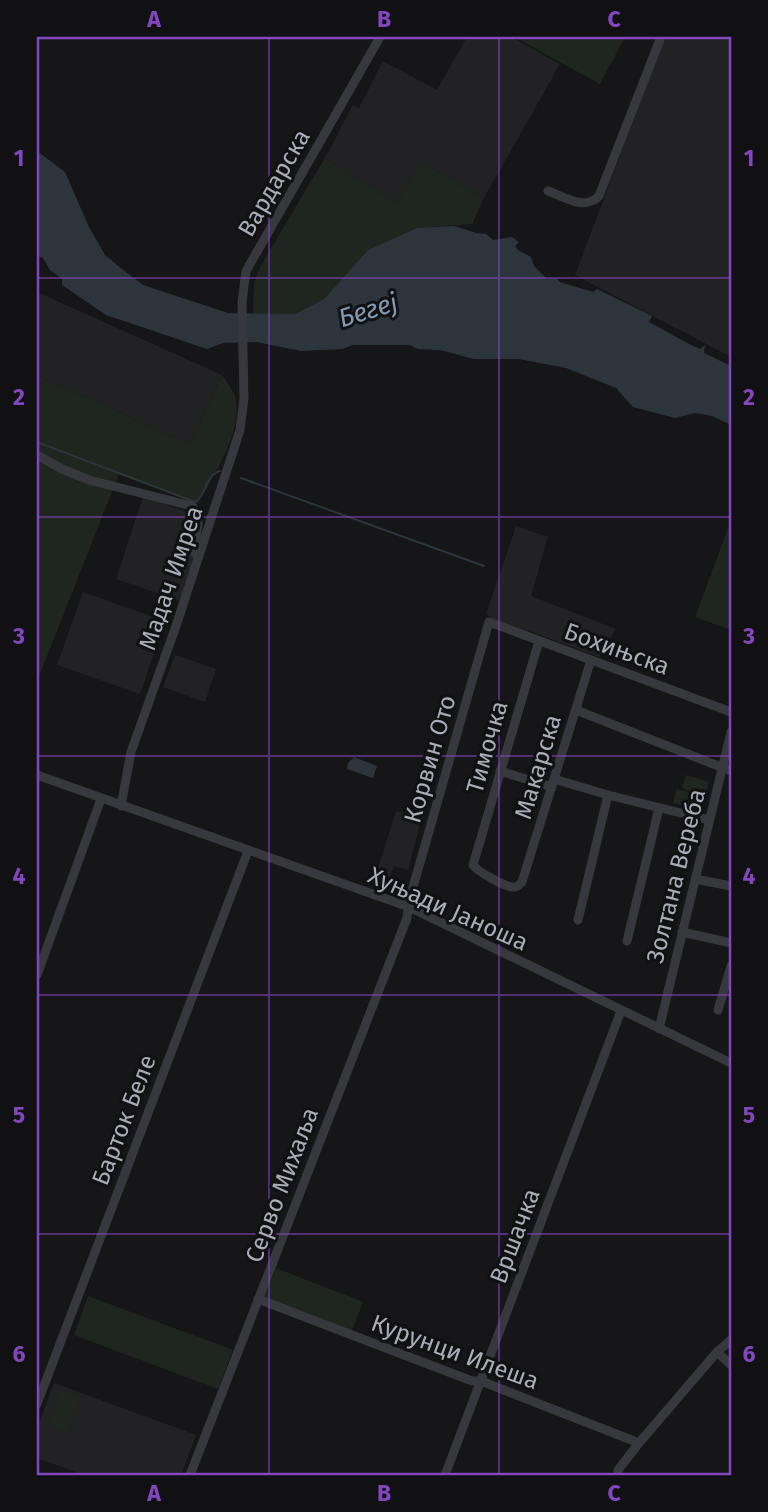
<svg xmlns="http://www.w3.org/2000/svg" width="768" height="1512" viewBox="0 0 768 1512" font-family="'Fira Sans',sans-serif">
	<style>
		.built { fill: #222225 }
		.green { fill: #1e261f }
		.water { fill: #2c353c }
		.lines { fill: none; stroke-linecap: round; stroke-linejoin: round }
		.stream { stroke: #2c353c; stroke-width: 2 }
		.minor { stroke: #37383d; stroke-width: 9 }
		.grid { fill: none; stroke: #8446be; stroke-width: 2; stroke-opacity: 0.55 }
		.labels { text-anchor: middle; stroke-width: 6; stroke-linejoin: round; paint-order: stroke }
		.street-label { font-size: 24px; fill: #a8adb8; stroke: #111113 }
		.water-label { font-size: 26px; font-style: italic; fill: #7f9bb3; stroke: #111113 }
		.neatline { fill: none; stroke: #8446be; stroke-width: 2.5 }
		.grid-label { font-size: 23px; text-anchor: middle; font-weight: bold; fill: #8446be }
	</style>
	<rect width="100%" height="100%" fill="#161618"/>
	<path class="built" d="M467,37H511L560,64L484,198L420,162L397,203L325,158L353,105L359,108L383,61L437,90Z
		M665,37H731V357L575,275Z
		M37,292L222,375L190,444L37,375Z
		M143,497L197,515L191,549L192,556L196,563L181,601L116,579Z
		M516,526L548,537L531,596L616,629L599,657L532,632L499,623L486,614Z
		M83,592L165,621L140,694L57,665Z
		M175,655L216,669L205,702L163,687Z
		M396,811L422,817L408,870L394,866L385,891L372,887Z
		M54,1383L196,1435L181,1475H84L37,1458V1429Z"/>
	<path class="green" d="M514,37H625L600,84Z
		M325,158L397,203L420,162L484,198L472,224L417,228L368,250L324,299L295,314H253L254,283L260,267Z
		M37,375L190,444L222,375C226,381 231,387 234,394C247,425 213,477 198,503L119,474L38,679Z
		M731,520V630L695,617Z
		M686,775L709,782L705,796L700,795L696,809L673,803L677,789L698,794L682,788Z
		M276,1268L363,1302L351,1333L264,1298Z
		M88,1296L233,1350L218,1389L74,1335Z
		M61,1389L80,1396L67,1432L48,1425Z"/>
	<path class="water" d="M37,151L65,172L89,227L105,255L122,269L143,285L228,313L295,314L324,299L368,250L417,228L454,226L476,233L486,234L493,240L512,237L519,242L515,246L518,250L531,257L534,266L547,279L556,278L560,282L593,292L597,289L652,316L649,322L693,346L700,349L705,345L704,353L731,366V425L712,416L695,413L675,418L633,407L616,388L566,368L519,359H474L440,350L418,349L410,345H353L342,349L301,351L256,342L223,343L207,349L106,315L62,285V279L50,270L43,258L37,256Z
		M354,757L377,766L373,778L347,769L348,763Z"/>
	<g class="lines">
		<path class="stream" d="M37,442L195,502C208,494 204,476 220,471
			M241,478L484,566"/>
		<path class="minor" d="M548,191C565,197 585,211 599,196L661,37
			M37,455L62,469L89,480L192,506C205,521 193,535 194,552L199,557
			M539,641L473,865C478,872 504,886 512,887C518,887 519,885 522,882L591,660
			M576,710L731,771
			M500,771L552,787
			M37,775L409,907L731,1063
			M554,779L608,795L709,820
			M121,806L131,752L176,626L240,430L244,398L242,302L246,271L380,37
			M695,879L731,886
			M578,920L608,795
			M682,932L731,943
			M627,941L659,808
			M37,975L101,799
			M718,1010L731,966
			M659,1029L731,732
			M258,1299L472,1381H481L639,1443
			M717,1352L731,1365
			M37,1404L248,851
			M190,1475L407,918L409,901L489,622L731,712
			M445,1475L621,1011
			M618,1475V1470L639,1443L717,1352L731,1340"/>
	</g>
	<path class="grid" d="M269,37V1475M499,37V1475M37,278H731M37,517H731M37,756H731M37,995H731M37,1234H731"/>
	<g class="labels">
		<g class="street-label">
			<text transform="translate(274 183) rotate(-60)" y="8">Вардарска</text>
			<text transform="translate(171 578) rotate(-71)" y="8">Мадач Имреа</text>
			<text transform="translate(617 649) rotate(20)" y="8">Бохињска</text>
			<text transform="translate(487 747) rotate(-74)" y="8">Тимочка</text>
			<text transform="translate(430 759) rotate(-74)" y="8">Корвин Ото</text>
			<text transform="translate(538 767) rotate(-73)" y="8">Макарска</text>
			<text transform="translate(676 876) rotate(-76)" y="8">Золтана Вереба</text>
			<text transform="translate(448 909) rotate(24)" y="8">Хуњади Јаноша</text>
			<text transform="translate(124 1120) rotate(-69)" y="8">Барток Беле</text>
			<text transform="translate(282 1185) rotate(-69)" y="8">Серво Михаља</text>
			<text transform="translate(515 1236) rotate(-69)" y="8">Вршачка</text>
			<text transform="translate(455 1352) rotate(20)" y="8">Курунци Илеша</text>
		</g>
		<g class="water-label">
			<text transform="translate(368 310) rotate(-17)" y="9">Бегеј</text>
		</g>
	</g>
	<rect width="768" height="1512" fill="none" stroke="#111113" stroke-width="77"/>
	<rect x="38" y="38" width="692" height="1436" class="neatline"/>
	<g class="grid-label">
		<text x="154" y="27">A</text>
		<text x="384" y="27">B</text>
		<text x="614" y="27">C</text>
		<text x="19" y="166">1</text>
		<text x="749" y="166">1</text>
		<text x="19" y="405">2</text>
		<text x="749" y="405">2</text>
		<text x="19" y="644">3</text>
		<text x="749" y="644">3</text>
		<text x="19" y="884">4</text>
		<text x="749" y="884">4</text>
		<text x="19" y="1123">5</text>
		<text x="749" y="1123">5</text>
		<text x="19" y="1362">6</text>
		<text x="749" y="1362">6</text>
		<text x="154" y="1501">A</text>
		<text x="384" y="1501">B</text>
		<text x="614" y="1501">C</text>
	</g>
</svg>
